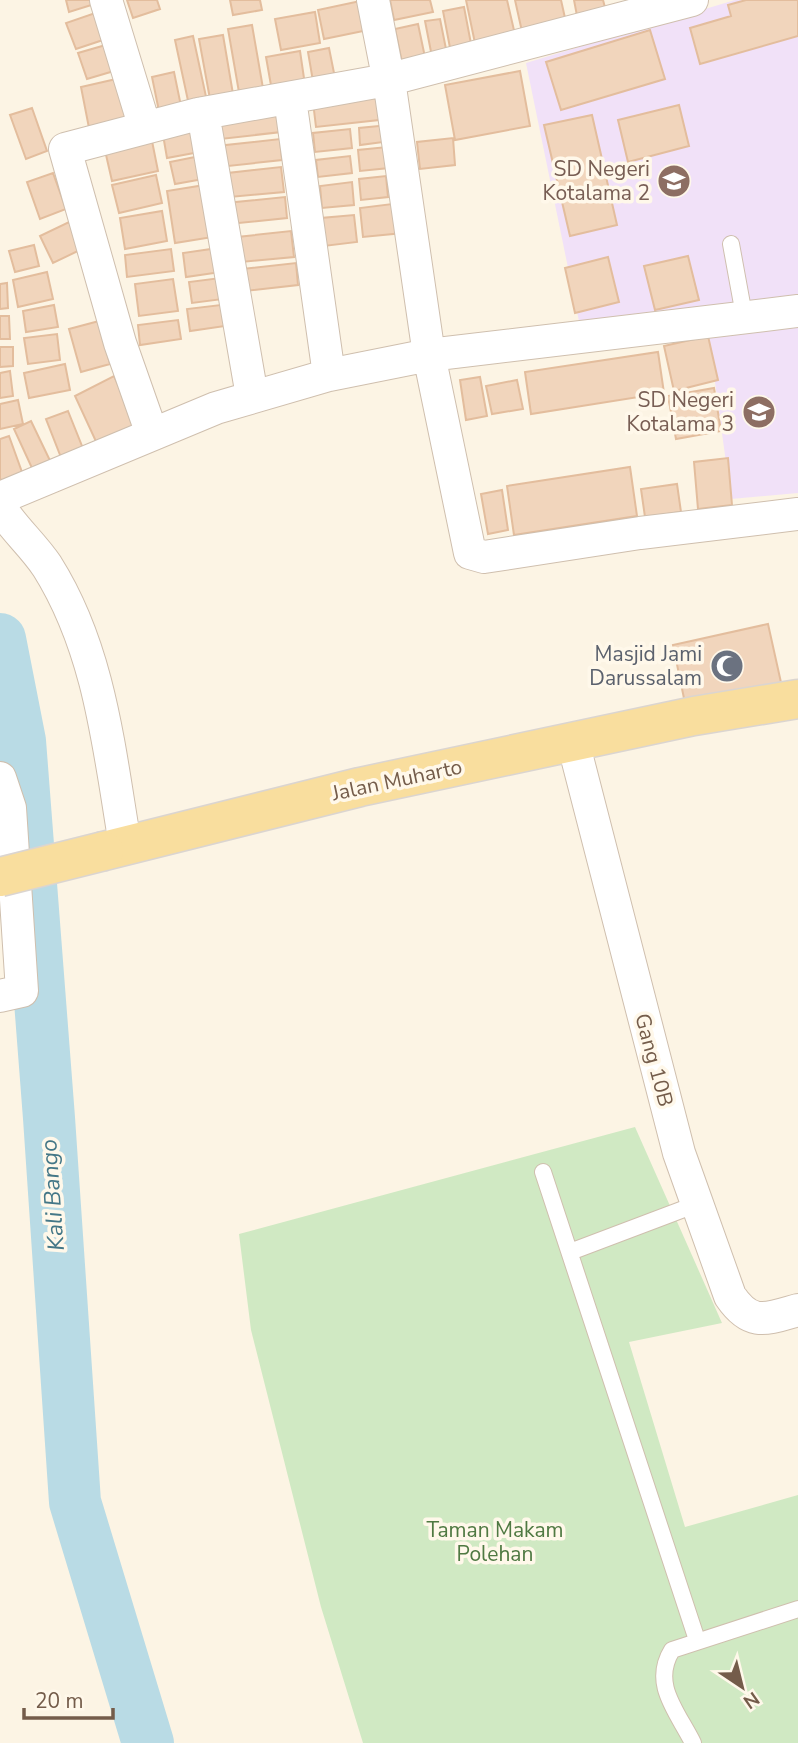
<svg xmlns="http://www.w3.org/2000/svg" width="798" height="1743" viewBox="0 0 798 1743" font-family="'Nunito Sans',sans-serif">
	<style>
		.education { fill: #f1e1f8 }
		.green { fill: #d0e9c3 }
		.lines { fill: none; stroke-linecap: round; stroke-linejoin: round }
		.river { stroke: #b9dbe5; stroke-width: 52 }
		.building { fill: #f1d5bc; stroke: #e3bd9d; stroke-width: 2 }
		.service-casing { stroke: #cfbfae; stroke-width: 18 }
		.minor-casing { stroke: #cfbfae; stroke-width: 34 }
		.primary-casing { stroke: #dbd5d0; stroke-width: 41 }
		.service { stroke: #fff; stroke-width: 16 }
		.minor { stroke: #fff; stroke-width: 32 }
		.primary { stroke: #f9de9e; stroke-width: 38 }
		.primary-bridge-casing { stroke: #dbd5d0; stroke-width: 41; stroke-linecap: butt }
		.primary-bridge { stroke: #f9de9e; stroke-width: 38 }
		.labels { text-anchor: middle; stroke-width: 7; stroke-linejoin: round; paint-order: stroke }
		.education-label { font-size: 21px; fill: #785e54; stroke: #fff8ea; text-anchor: end }
		.worship-label { font-size: 21px; fill: #5b616d; stroke: #fff8ea; text-anchor: end }
		.street-label { font-size: 21px; fill: #745c4a; stroke: #fff8ea }
		.park-label { font-size: 21px; fill: #4f7942; stroke: #fff8ea }
		.water-label { font-size: 23px; font-style: italic; fill: #447787; stroke: #fff8ea }
	</style>
	<rect width="100%" height="100%" fill="#fcf4e4"/>
	<path class="education" d="M735,0H798V298L581,331L526,63Z
		M798,320V493L731,499L708,331Z"/>
	<path class="green" d="M635,1127L722,1323L629,1342L685,1527L798,1495V1743H363L321,1607L251,1330L239,1234Z"/>
	<g class="lines">
		<path class="river" d="M0,639L20,741L49,1118L75,1502L148,1743"/>
	</g>
	<path class="building" d="M66,0H101V2L69,12Z
		M127,0H157L160,9L133,18Z
		M230,0H260L262,10L233,15Z
		M365,0L373,29L324,39L318,10Z
		M390,0H430L433,12L394,20Z
		M466,0H507L516,39L476,48Z
		M515,0H561L567,27L523,36Z
		M574,0H603L607,15L578,21Z
		M746,0H798V36L700,64L690,28L731,16L728,5Z
		M464,7L472,49L451,53L443,11Z
		M104,10L112,37L76,49L66,23Z
		M315,12L320,43L281,50L275,19Z
		M440,19L448,59L433,62L425,21Z
		M418,24L426,62L403,67L395,29Z
		M252,25L264,94L240,98L228,29Z
		M650,30L665,79L561,110L546,62Z
		M223,35L233,94L210,99L199,39Z
		M193,36L208,106L190,110L175,40Z
		M116,42L124,68L87,79L78,53Z
		M329,48L336,83L314,87L308,52Z
		M300,51L305,85L272,91L266,57Z
		M520,71L530,126L455,140L445,85Z
		M174,72L182,111L160,116L152,77Z
		M125,77L135,123L90,133L81,87Z
		M386,94L388,119L316,127L313,102Z
		M679,105L689,146L628,162L618,120Z
		M32,108L47,151L26,159L10,115Z
		M279,109L281,132L212,140L210,116Z
		M592,115L617,225L570,236L544,125Z
		M199,121L205,151L167,158L162,129Z
		M389,125L391,141L360,145L359,128Z
		M350,129L352,148L315,152L313,133Z
		M151,136L158,171L112,181L104,146Z
		M453,138L455,165L420,169L417,142Z
		M280,139L282,160L219,167L217,146Z
		M387,147L389,168L360,171L358,150Z
		M205,155L209,178L175,184L170,162Z
		M350,156L352,173L318,177L316,160Z
		M281,167L284,192L230,197L228,173Z
		M53,173L66,209L40,219L27,182Z
		M156,175L162,203L119,213L112,185Z
		M386,176L388,197L361,200L359,179Z
		M352,182L354,205L322,208L320,186Z
		M211,184L219,236L175,243L167,191Z
		M285,197L287,218L229,224L226,203Z
		M400,203L403,233L363,237L360,208Z
		M162,211L167,241L125,249L120,218Z
		M354,215L357,242L324,246L321,218Z
		M69,222L82,249L53,263L40,236Z
		M291,231L294,257L231,263L228,238Z
		M34,245L39,266L15,272L9,251Z
		M225,247L228,271L186,277L183,253Z
		M171,249L174,271L127,277L125,255Z
		M688,256L699,300L655,310L644,266Z
		M608,257L619,302L575,313L565,268Z
		M296,263L298,285L235,292L233,270Z
		M47,272L53,299L18,307L13,280Z
		M228,277L231,298L192,303L189,282Z
		M173,279L178,311L139,316L135,284Z
		M7,283L8,308L0,309V284Z
		M229,304L232,325L190,331L187,309Z
		M54,305L58,327L26,332L23,311Z
		M0,316H9L10,339H0Z
		M178,320L181,339L140,345L138,325Z
		M99,321L110,364L81,372L69,329Z
		M57,334L60,360L28,364L24,338Z
		M708,336L718,380L674,391L664,346Z
		M0,347H13V366L0,367Z
		M658,352L664,393L531,414L525,372Z
		M65,364L70,390L29,398L24,373Z
		M10,371L13,396L0,398V373Z
		M114,376L139,430L99,448L75,396Z
		M480,377L487,416L466,420L460,380Z
		M517,380L523,409L492,414L486,386Z
		M714,388L721,431L676,439L668,396Z
		M18,400L23,424L0,429V404Z
		M68,411L84,451L62,460L46,419Z
		M31,421L55,471L37,479L14,429Z
		M9,436L27,486L6,494L0,478V439Z
		M728,458L732,505L698,509L694,462Z
		M630,467L637,516L514,535L507,486Z
		M677,484L681,512L645,517L641,489Z
		M502,490L508,530L488,534L481,494Z
		M768,624L782,687L686,708L673,645Z"/>
	<g class="lines">
		<defs>
			<path id="service" d="M731,244L744,315
				M543,1172L697,1640
				M570,1252L697,1204
				M693,1743C677,1711 651,1684 672,1650L798,1609"/>
			<path id="minor" d="M106,0L145,128
				M373,0L390,87L429,355L470,553L484,557L640,533L798,514
				M290,99L329,375
				M203,113L252,396
				M152,434L120,343L65,149L198,114L387,80L692,0
				M0,498L216,408L329,375L429,355L798,311
				M0,507C13,528 33,545 47,566C100,650 109,749 125,844
				M573,742L679,1153L730,1296C751,1327 766,1319 798,1310
				M0,778L10,808L22,991L0,996"/>
			<path id="primary" d="M104,851L360,787L694,716L798,699"/>
		</defs>
		<use href="#service" class="service-casing"/>
		<use href="#minor" class="minor-casing"/>
		<use href="#primary" class="primary-casing"/>
		<use href="#service" class="service"/>
		<use href="#minor" class="minor"/>
		<use href="#primary" class="primary"/>
		<defs>
			<path id="primary-bridge" d="M0,877L104,851"/>
		</defs>
		<use href="#primary-bridge" class="primary-bridge-casing"/>
		<use href="#primary-bridge" class="primary-bridge"/>
	</g>
	<defs>
		<symbol id="school-disc" viewBox="-11 -11 22 22"><circle r="9.5" fill="#8d6e63" stroke="#fff8ea"/><path d="M0-5L7-2L0 1L-7-2ZM-4 1L0 2.5L4 1V4Q0 6-4 4Z" fill="#fff"/></symbol>
		<symbol id="mosque-disc" viewBox="-11 -11 22 22"><circle r="9.5" fill="#6b7280" stroke="#fff8ea"/><path d="M3.5-4.9A6 6 0 1 0 3.5 4.9A5 5 0 1 1 3.5-4.9Z" fill="#fff"/></symbol>
	</defs>
	<g fill-rule="evenodd">
		<use href="#school-disc" x="655" y="162" width="38" height="38"/>
		<use href="#school-disc" x="740" y="393" width="38" height="38"/>
		<use href="#mosque-disc" x="708" y="647" width="38" height="38"/>
	</g>
	<g class="labels">
		<g class="education-label">
			<text x="650" y="176">SD Negeri<tspan x="650" dy="24">Kotalama 2</tspan></text>
			<text x="734" y="407">SD Negeri<tspan x="734" dy="24">Kotalama 3</tspan></text>
		</g>
		<g class="worship-label">
			<text x="702" y="661">Masjid Jami<tspan x="702" dy="24">Darussalam</tspan></text>
		</g>
		<g class="street-label">
			<text transform="translate(397 780) rotate(-12)" y="7">Jalan Muharto</text>
			<text transform="translate(654 1060) rotate(75)" y="7">Gang 10B</text>
		</g>
		<g class="park-label">
			<text x="495" y="1537">Taman Makam<tspan x="495" dy="24">Polehan</tspan></text>
		</g>
		<g class="water-label">
			<text transform="translate(52 1195) rotate(-94)" y="8">Kali Bango</text>
		</g>
	</g>
	<g transform="translate(742 1687) rotate(145)" stroke="#fff8ea" stroke-width="5" paint-order="stroke">
	<path d="M0-5L12 26L0 18L-12 26Z" fill="#745c4a"/>
	<text y="-10" font-size="19" font-weight="bold" text-anchor="middle" fill="#745c4a">N</text>
	</g>
	<path d="M24 1708v10h89v-10" fill="none" stroke="#745c4a" stroke-width="3.5"/>
	<text x="35" y="1708" font-size="21" fill="#745c4a" stroke="#fff8ea" stroke-width="5" paint-order="stroke">20 m</text>
</svg>
